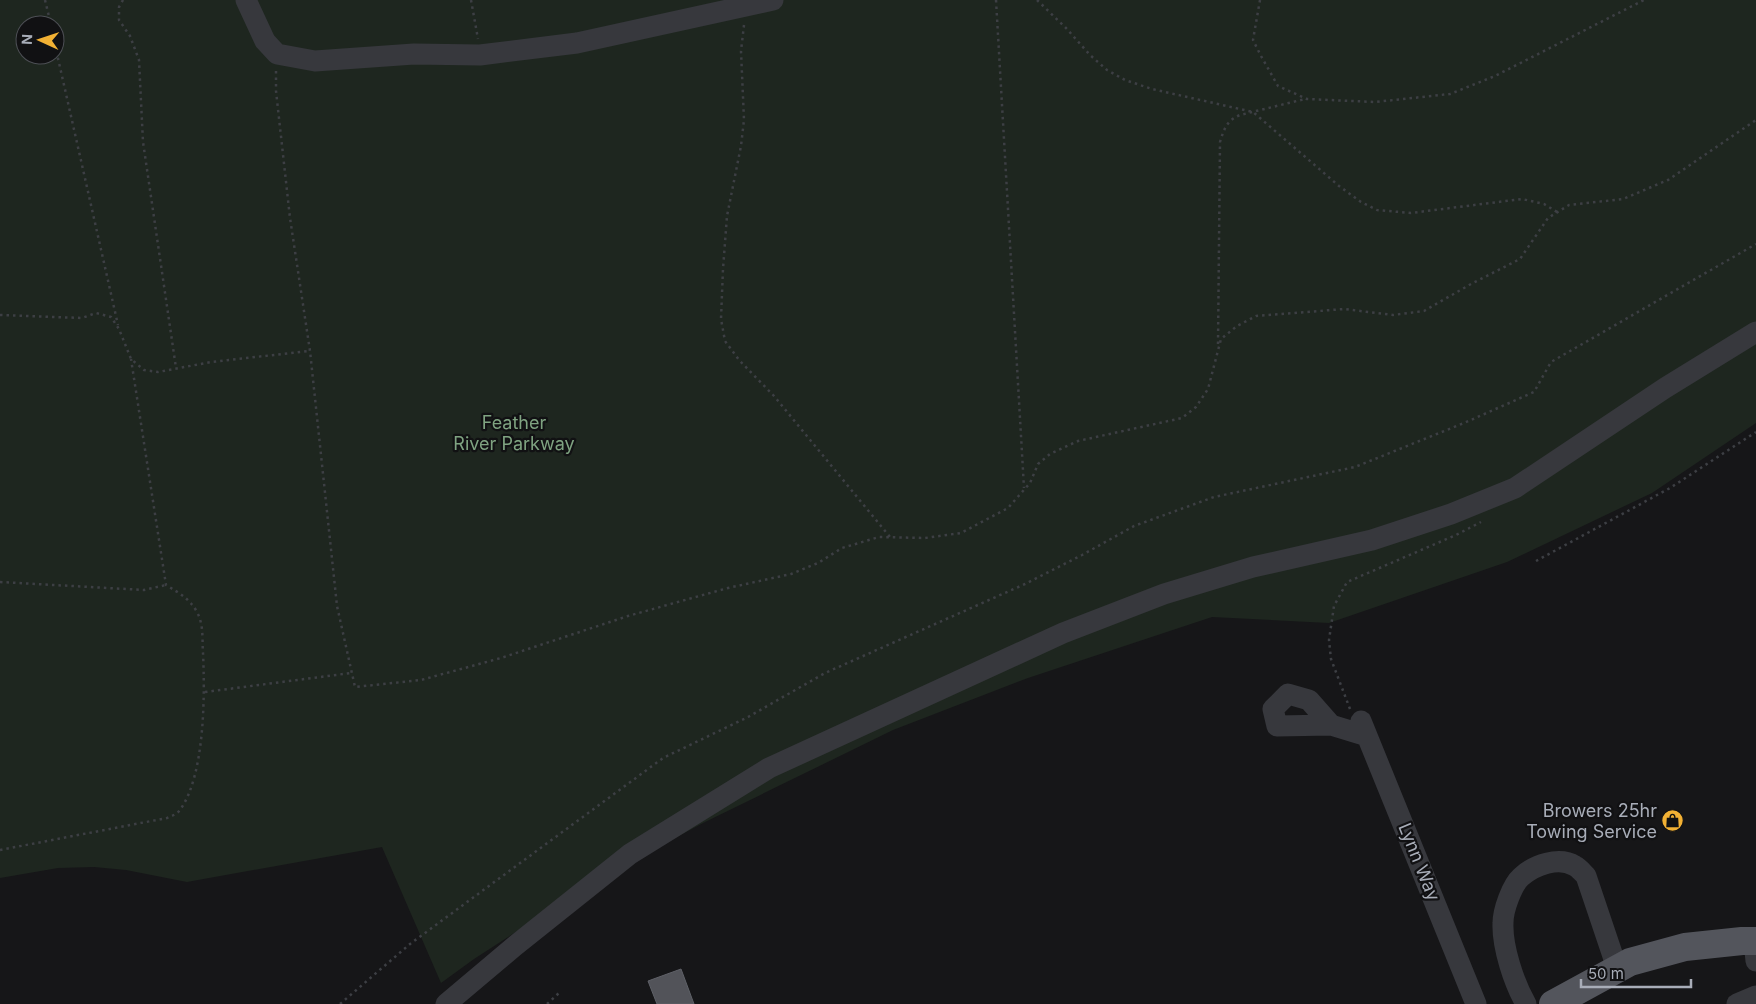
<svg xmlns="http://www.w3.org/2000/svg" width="1756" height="1004" viewBox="0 0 1756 1004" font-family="Inter,sans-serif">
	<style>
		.green { fill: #1e261f; fill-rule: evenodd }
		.building { fill: #525359; stroke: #5f6168 }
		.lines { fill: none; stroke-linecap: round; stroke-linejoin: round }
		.path { stroke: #3d3f44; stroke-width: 2.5; stroke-dasharray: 2.5 4; stroke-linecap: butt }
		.minor { stroke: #37383d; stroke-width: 21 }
		.major { stroke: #53555c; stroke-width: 28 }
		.labels { text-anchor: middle; stroke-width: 4.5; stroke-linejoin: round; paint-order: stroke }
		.park-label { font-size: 18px; fill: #7fa381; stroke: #111113 }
		.poi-label { font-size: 18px; fill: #a8adb8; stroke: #111113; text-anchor: end }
		.street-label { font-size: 18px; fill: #a8adb8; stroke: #111113 }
	</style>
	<rect width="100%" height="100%" fill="#161618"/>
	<path class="green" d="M0,0H1756V423L1652,493L1507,562L1329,623L1212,617L1028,678L893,730L703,823L595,881L474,959L441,983L382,847L187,882L126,870L94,867L58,868L0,878ZM25,25H55V55H25Z"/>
	<path class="building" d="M681,969L694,1004H657L648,981Z"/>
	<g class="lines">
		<path class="path" d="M45,0L51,25
			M123,0L119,7V20L130,36L139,60L143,142L176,368
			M471,0L478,39
			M996,0L1024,488
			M1037,0L1066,28L1090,55L1107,70L1125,80L1152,89L1253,112L1339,186L1361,202L1377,210L1411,213L1522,199L1544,204L1557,212
			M1260,0L1253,40L1261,56L1278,86L1307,99L1375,102L1450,94L1495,76L1644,0
			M744,25L741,51L744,120L741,146L727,216L723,269L721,319L725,341L739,360L774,396L890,537
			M55,45L118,325
			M276,71V91L290,218L310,351L337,606L355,687L421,680L501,658L628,616L728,588L791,574L818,563L842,548L879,537L925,538L961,533L1008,508L1030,483L1038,464L1050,454L1078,441L1182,418L1196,407L1208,389L1221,339L1237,326L1256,316L1344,309L1393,315L1424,311L1471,284L1520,259L1548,218L1569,205L1623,199L1668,180L1756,120
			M0,315L82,318L96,313L111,317L119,329L131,359L144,370L158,372L211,362L309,351
			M1218,344L1220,142C1224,129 1227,120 1240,115L1305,99
			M1536,561L1670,488L1756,432
			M0,582L144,590L166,585
			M205,692L351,673
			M1350,709L1331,659L1329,640L1334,606L1347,582L1456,535L1481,522
			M0,850L167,818C172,816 177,814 180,810C205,775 205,695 203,653C202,640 204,625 197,612C189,598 179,593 166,585L131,359
			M340,1004L410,944L663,758L748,717L825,673L1025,584L1082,555L1134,526L1214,497L1355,467L1464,423L1534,392L1551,362L1756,244
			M547,1004L559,993"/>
		<path class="minor" d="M246,0L265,41L277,54L315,61L414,54L480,55L577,43L773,0
			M1361,721L1476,1004
			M1331,725L1309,700L1288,694L1273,709L1277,726L1331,725L1367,736
			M1754,941L1756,961
			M446,1004L516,945L630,854L769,768L1063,633L1164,594L1253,567L1372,540L1451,514L1515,488L1665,388L1756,332
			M1526,1004C1514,983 1502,947 1503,923C1503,910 1512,885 1521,877C1534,865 1559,856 1575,866C1579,868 1583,873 1586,876L1617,968
			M1737,1004L1756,996"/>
		<path class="major" d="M1553,1004L1630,962L1685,947L1742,941H1756"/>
	</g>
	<defs>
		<symbol id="shop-disc" viewBox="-11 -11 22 22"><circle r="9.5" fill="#f2b134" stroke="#111113"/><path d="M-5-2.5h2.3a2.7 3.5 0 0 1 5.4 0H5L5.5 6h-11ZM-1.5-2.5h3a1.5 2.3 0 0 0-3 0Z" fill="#111"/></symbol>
	</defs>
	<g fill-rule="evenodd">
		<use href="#shop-disc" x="1660" y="808" width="25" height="25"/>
	</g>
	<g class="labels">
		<g class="park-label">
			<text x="514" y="429">Feather<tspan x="514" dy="21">River Parkway</tspan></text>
		</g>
		<g class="poi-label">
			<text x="1657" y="817">Browers 25hr<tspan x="1657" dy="21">Towing Service</tspan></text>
		</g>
		<g class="street-label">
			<text transform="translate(1419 862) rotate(68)" y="6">Lynn Way</text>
		</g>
	</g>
	<g transform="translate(40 40) rotate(273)"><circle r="24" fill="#111113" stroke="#4d4f55"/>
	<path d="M0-4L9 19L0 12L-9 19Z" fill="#f2b134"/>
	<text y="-8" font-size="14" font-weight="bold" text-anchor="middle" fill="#a8adb8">N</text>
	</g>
	<path d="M1581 979v8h110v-8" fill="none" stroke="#a8adb8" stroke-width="2.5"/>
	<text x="1588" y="979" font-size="15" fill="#a8adb8" stroke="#111113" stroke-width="4" paint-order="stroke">50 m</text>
</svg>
